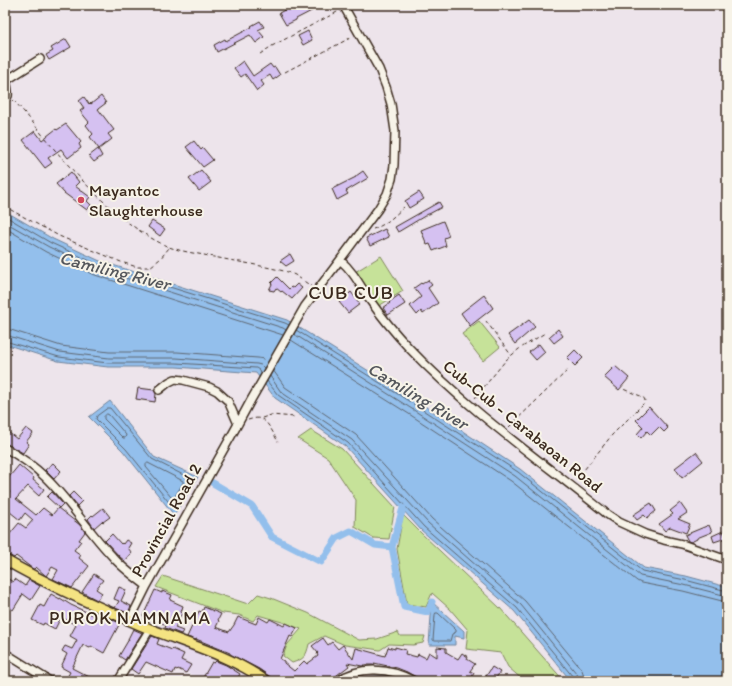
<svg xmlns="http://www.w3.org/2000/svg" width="732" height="686" viewBox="0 0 732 686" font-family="Itim,sans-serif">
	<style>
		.built { fill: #e6daed }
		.green { fill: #c6e299; stroke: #80865c }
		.water { fill: #93bfec; stroke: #70839a }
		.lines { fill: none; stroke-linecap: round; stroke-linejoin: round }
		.shore { stroke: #5e6670; stroke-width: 1 }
		.stream { stroke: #70839a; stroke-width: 2 }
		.canal { stroke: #93bfec; stroke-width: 7 }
		.building { fill: #d5c1f1; stroke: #3b2a1e }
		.minor-casing { stroke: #3b2a1e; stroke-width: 10 }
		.major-casing { stroke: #3b2a1e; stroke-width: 12 }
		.path { stroke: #3b2a1e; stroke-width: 1; stroke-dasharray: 4 3; stroke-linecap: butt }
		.minor { stroke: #f7f3e8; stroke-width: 7 }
		.major { stroke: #f4e382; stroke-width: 9 }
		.poi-dot { fill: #d1495b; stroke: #f7f3e8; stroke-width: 1.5 }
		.labels { text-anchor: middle; stroke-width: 4; stroke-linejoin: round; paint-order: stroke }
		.poi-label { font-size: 17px; fill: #3b2a1e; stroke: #f7f3e8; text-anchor: start }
		.street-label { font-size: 17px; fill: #3b2a1e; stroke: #f7f3e8 }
		.water-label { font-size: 18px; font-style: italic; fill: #55575c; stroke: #f7f3e8 }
		.neighbourhood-label { font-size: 18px; letter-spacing: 1px; fill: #3b2a1e; stroke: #f7f3e8 }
		.quarter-label { font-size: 19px; letter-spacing: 1px; fill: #3b2a1e; stroke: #f7f3e8 }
	</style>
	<rect width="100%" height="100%" fill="#ede4eb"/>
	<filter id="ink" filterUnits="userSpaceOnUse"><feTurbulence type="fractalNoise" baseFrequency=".025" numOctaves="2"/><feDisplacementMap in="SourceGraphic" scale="8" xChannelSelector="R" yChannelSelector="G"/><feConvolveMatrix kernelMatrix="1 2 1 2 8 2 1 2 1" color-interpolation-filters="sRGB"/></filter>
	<g filter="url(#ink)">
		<path class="built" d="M150,629L236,663L247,645L273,653L295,669L305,660L323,681H210L135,654Z"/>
		<path class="green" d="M381,256L403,291L377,307L355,272Z
			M479,321L500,347L483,361L462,334Z
			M311,430L342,449L395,507L389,539L373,538L355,527L356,500L328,458L298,439Z
			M403,515L421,533L500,608L564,681H524L508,667L501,653L466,649L468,630L450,609L432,593L426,607L407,604L397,549Z
			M163,576L248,604L258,594L271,598L308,613L359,640L377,639L398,632L400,636H425L423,643L413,645L389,644L380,650L345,645L324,636L309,644C306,657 304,659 292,663L283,656L287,645L301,629L282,622L258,615L253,621L239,615L223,613L156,587Z"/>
		<path class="water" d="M5,211L53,239L100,261L287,320L417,401L520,469L644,568L686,576L727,587V681H571L514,611L421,530L345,446L275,398L256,373L176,367H108L58,361L5,344Z
			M110,401L154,457L198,477L174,515L123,451L89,417Z
			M432,602L464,631V638L455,636V645H429Z"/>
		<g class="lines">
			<path class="shore" d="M5,216L51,243L99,265L285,323L289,325
				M5,222L49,247L97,269L283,328L286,330
				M5,228L46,252L95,275L283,335
				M5,330H11L61,346L109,352H177L258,358L264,359L267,362
				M296,330L415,405L518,472L642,571L685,580L727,591
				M294,334L412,409L515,476L640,576L684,585L727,596
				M5,336H9L60,352L109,358H176L257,364L261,365L264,368
				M291,340L409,414L511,481L637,581L641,583L683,591L722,601L727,602
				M5,341L59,357L108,363H176L256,368L259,370L261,373
				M273,370L285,387L356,435L432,519L525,601L582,670L584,676L585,681
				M270,376L281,392L352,440L428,523L521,605L577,674L579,681
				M267,381L278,395L348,443L424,527L517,608L573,677L574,681
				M108,408H110L152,459L191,479V481L174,506H172L126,449L96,419L97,416Z
				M107,414L109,415L126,435L125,438H123L104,419V417Z
				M148,463L183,481V483L174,498L171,497L146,467V465Z
				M436,613H438L456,630V632L452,634L450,641H435L433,640L435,615Z"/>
			<path class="stream" d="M368,674L384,675L403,681"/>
			<path class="canal" d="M213,483L252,506L272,537L321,562L337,538L351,531L375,545L392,547L403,508
				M392,547L404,607L428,612L432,602"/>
		</g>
		<path class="building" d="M289,5H323L296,19V20L286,25L279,13L290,7Z
			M260,21L264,27L258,30L264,37L256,43L250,35L217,52L214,45L225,39L226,41L252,27L251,26Z
			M308,31L312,40L303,45L298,36Z
			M66,39L71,47L49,60L46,55L53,51L51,48Z
			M243,61L253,76L270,64L273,68L275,67L280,75L273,80L270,75L261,81L264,85L257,91L245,74L241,77L234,68Z
			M101,96L106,103L98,109L114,130L108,134L112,139L99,149L90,137L93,134L86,125L89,122L80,111L84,108L79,101L84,97L89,104L90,103L91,104Z
			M66,124L81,142L79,144L81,148L68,158L61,149L48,158L52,163L45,168L23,140L35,131L42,140L56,129L57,130Z
			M194,141L201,150L203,148L213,160L203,167L186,147Z
			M98,149L102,156L94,162L89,156Z
			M201,170L211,182L199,191L189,179Z
			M363,171L368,178L346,191L348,194L337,200L332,189L356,177V176Z
			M71,172L79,182L75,186L90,197L87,201L91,205L87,210L64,193L56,184Z
			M419,192L424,199L409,208L405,201Z
			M439,202L442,207L429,214H428L398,232L395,227Z
			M152,221L165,229L160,236L148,227Z
			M443,221L449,236L444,238L446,246L433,251L430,244L427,245L421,230Z
			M385,229L389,237L370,246L366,238Z
			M290,254L294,261L286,266L280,261Z
			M277,277L289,289L291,287L293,288L297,284L302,288L292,299L282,291L281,292L276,288L274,291L269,290L272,284L271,283Z
			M428,280L432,285L428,288L438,303L423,314L421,311L417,315L410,306L421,297L414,288L421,283L422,284Z
			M351,292L360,304L348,313L339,302Z
			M399,295L405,304L388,315L383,308L390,303L389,302Z
			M484,295L493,308L470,326L461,313Z
			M529,320L535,327L515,344L508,335Z
			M558,329L563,336L554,343L549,337Z
			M539,344L545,352L536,360L529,352Z
			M575,350L583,358L575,366L567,358Z
			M615,366L629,378L619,390L604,377Z
			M138,388L154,390L156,394L155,402L136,399Z
			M649,407L668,428L664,432L659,427L651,435L647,431L641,438L637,434L643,427L636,420Z
			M26,428L33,433L26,442L29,444L23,453L5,443V436L8,432L17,439Z
			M696,452L703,461L682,478L675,468Z
			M53,463L61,471L54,479L45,470Z
			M19,465L34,478L33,480L44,489L39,496L28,486L16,499L36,515L43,508L52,515L58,508L80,525L85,532L79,540L81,541L74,550L81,555L79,558L89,566L72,588L53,579L58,570L52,567L46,576L36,567L34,569H33L16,556L14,558L5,553V531L9,535L19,523L26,528L33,520L25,513L20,520L10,512L5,519V498L10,492L5,488V482Z
			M52,492L63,504L59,508L47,497Z
			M73,492L82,501L77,506L69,496Z
			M651,503L656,511L647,518L644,515L637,520L633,515Z
			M680,503L687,513L678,519L690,524L686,533L670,527L665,531L659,524L673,514L670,511Z
			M103,508L110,517L103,522L102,521L94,528L88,519L92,515L93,516Z
			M709,525L712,532L697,538V539L691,542L688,541L685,535Z
			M723,531L726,538L714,542L712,536Z
			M112,534L121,544L122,543L123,544L126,540L131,543L128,548L132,553L125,561L120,557L105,541Z
			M94,574L103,580L96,589L102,593L97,600L82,592Z
			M5,577L13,582L15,579L25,586L29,580L40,586L31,600L23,594L13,610L5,605Z
			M119,587L126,590L121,601L131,606L128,613L115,608L119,601L114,599Z
			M155,590L162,593V591L172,595L170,600L183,606L181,612L182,613L175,628L183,631L181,634L165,628L166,625L153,619V620L143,616Z
			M51,594L60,599V598L71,605L102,619L103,616L120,623L104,653L91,646L90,648L83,645L72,668L97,681H65L70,672L61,667L67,654L62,651L65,646L72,649L77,640L70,636L76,625L61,617L55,629L44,623L43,625L32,620L40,605L44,607Z
			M204,607L221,614L218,620L219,621L216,627L229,632L234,625L238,617L256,624L259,617L268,622L270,619L284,626L286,623L297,628L292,637L290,636L280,659L284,661V663L294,671L304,661L307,664L318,656L317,654L318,653L312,646L323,638L328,645L332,642L338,649L343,645L353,659L356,648L385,656L388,647L395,649V647L406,650L405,654L417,657L418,654L426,658L429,652L437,657V647L446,648V652L458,659L462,653L468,657L467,659L475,664L470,671L474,673L470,681H423L407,672L397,668L374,663L375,665H364L363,666H362L347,663L349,666L329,681H276L259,669L230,654V653L196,639V640L187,637L199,611L202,612Z
			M133,629L142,633L125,660L119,656L129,639H128Z
			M152,636L159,639L157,644L172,650L173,649L184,654L181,660L191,665L186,673L178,669L177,670L175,669L173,674L146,662L138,674L131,669Z
			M216,661L226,665L240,674L236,681H201L212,662L214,663Z
			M492,667L500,672L494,681H483Z"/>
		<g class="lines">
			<defs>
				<path id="minor" d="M8,96C9,91 6,84 7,80L40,59
					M340,260C353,271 360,285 369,299C381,316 395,333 409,348C469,411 540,460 607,514L619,522L645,534L664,540L682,544L727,560
					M159,390L169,382L175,379L183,380L209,387L217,391L228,401L238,424
					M5,448C19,456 33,465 45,477C70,501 88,531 112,556C122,568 135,577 147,586
					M130,620L147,586L238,424L251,400L305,306L340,260L378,209L387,194L392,179L394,165L395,131L391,104L386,87L379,69L343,5
					M5,653L50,681
					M118,681L150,629
					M338,681C360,665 391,668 414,681"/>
				<path id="major" d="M5,560C48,585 95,606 140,625C183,643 228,654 266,681"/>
			</defs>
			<use href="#minor" class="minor-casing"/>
			<use href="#major" class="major-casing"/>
			<path class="path" d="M260,54L272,46L339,11
				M285,72L352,37
				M13,100C26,113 37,128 48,142C81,180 122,227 169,247C180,251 193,253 204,255C232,261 260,265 288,272L295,275L311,286
				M5,205L11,210L59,236L121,262L137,267H150L160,259L169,248
				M373,229C386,225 394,216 404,207
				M486,321L511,355
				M475,398L506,360L519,349L545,333
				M262,418L271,415L295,417
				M248,420C252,419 257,417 261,419C268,421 275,436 278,442
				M509,427L569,369
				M576,480L612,435L644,403L645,400L643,397L623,389"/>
			<use href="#minor" class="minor"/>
			<use href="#major" class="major"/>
		</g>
	</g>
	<circle class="poi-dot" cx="81" cy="200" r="4"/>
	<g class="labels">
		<g class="poi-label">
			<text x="89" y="196">Mayantoc<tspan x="89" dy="20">Slaughterhouse</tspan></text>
		</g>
		<g class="street-label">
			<text transform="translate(523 426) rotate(39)" y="6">Cub-Cub - Carabaoan Road</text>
			<text transform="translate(166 520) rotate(-61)" y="6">Provincial Road 2</text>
		</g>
		<g class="water-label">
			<text transform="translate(115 271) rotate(14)" y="6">Camiling River</text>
			<text transform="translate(418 396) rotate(31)" y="6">Camiling River</text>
		</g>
		<g class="neighbourhood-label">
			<text x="130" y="624">PUROK NAMNAMA</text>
		</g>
		<g class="quarter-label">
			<text x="351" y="299">CUB CUB</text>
		</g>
	</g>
	<rect width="732" height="686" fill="none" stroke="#f7f3e8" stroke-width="20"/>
	<rect x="10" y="10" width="712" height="666" fill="none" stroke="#3b2a1e" stroke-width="1.5" filter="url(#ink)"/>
</svg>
